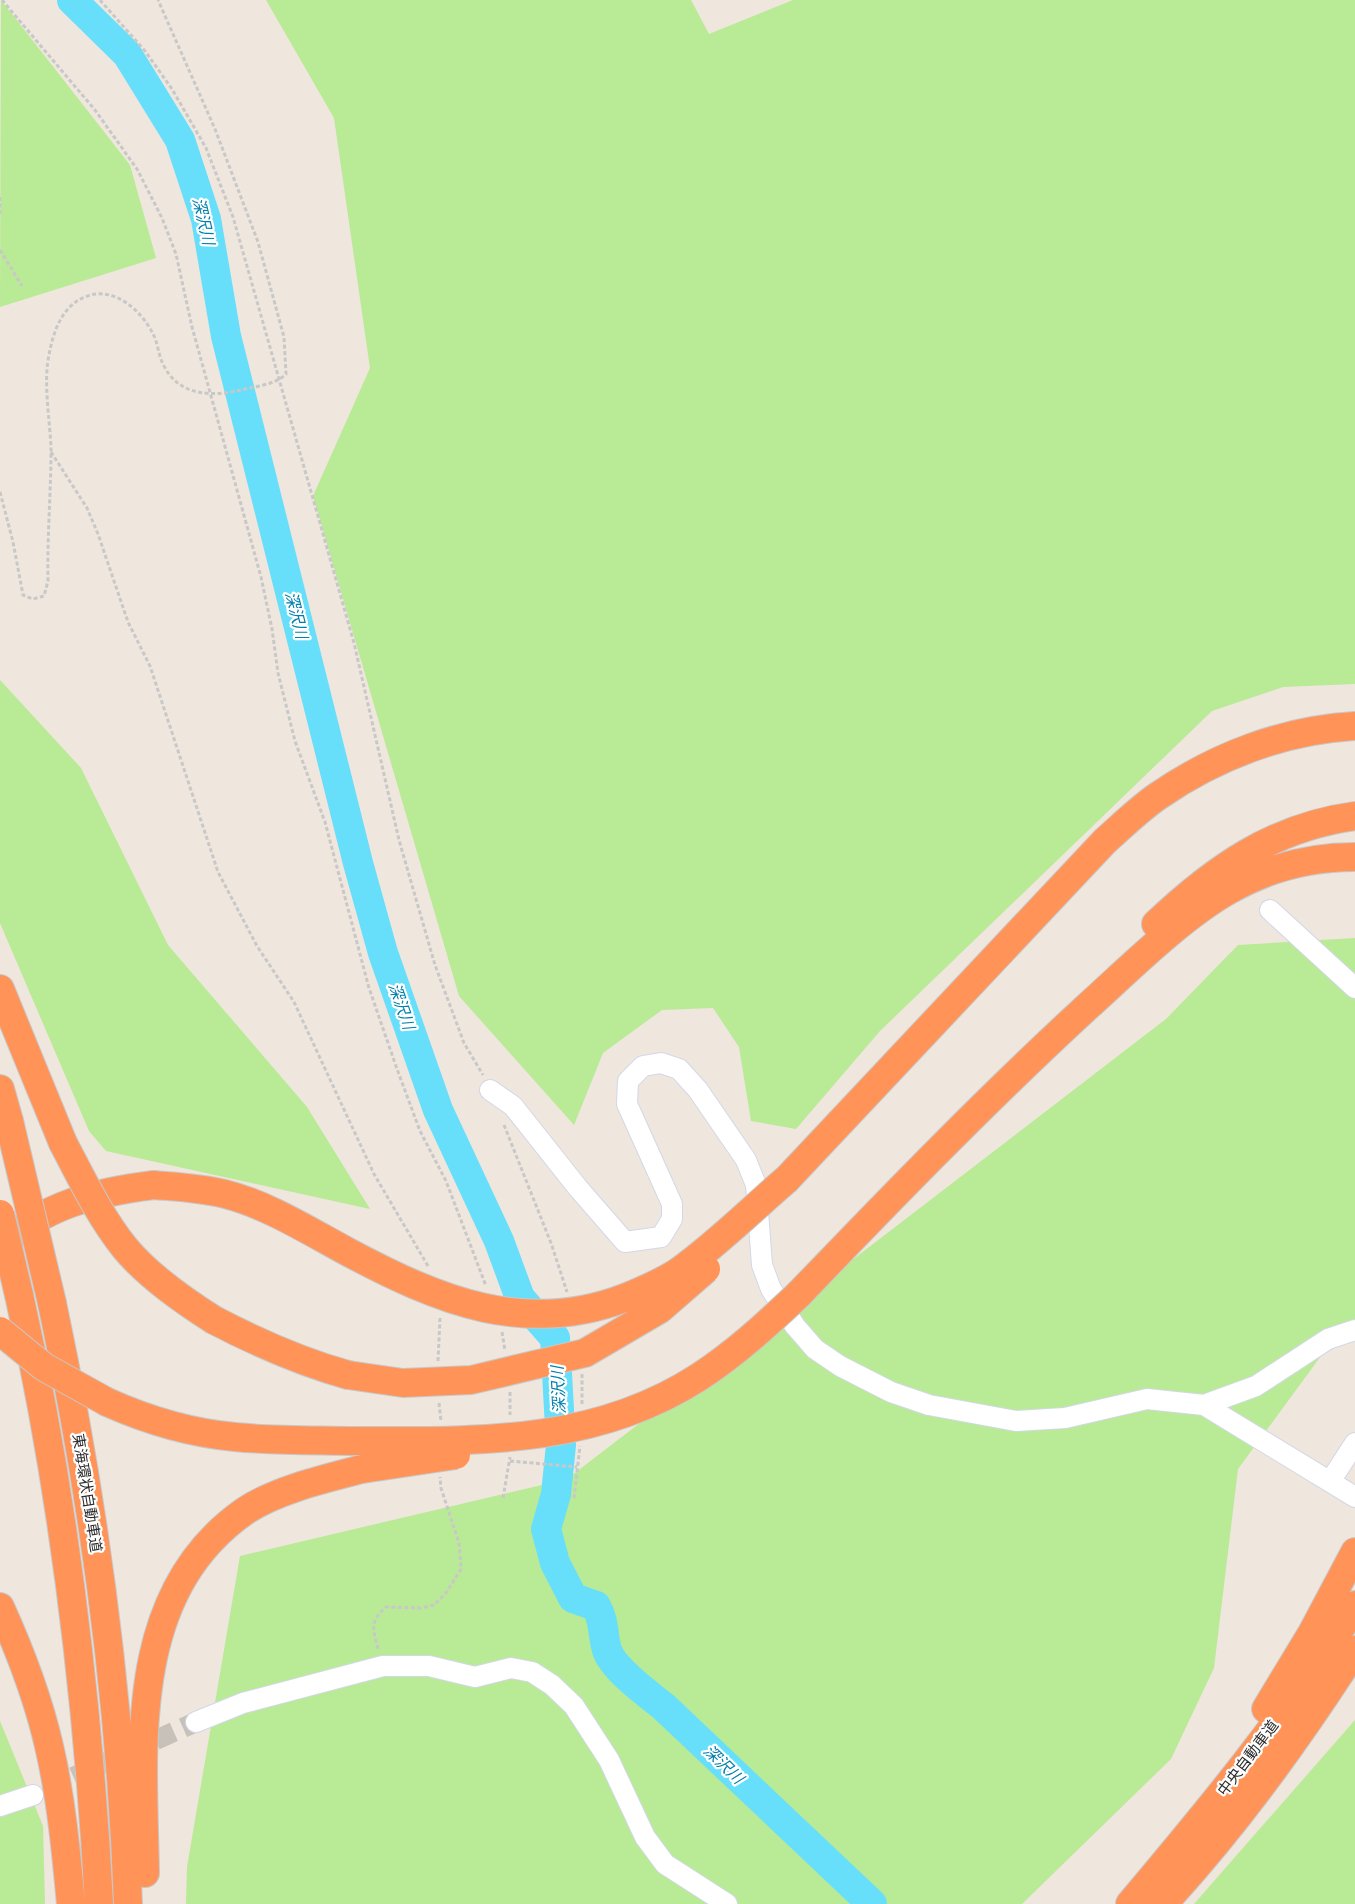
<svg xmlns="http://www.w3.org/2000/svg" width="1355" height="1904" viewBox="0 0 1355 1904" font-family="Jost,'Noto Sans JP',sans-serif">
	<style>
		.green { fill: #b9ea95 }
		.lines { fill: none; stroke-linecap: round; stroke-linejoin: round }
		.river { stroke: #67dffa; stroke-width: 30 }
		.minor-tunnel { stroke: #c8c1ba; stroke-width: 20; stroke-dasharray: 20 10; stroke-linecap: butt }
		.minor-casing { stroke: #d2d8e6; stroke-width: 22 }
		.highway-casing { stroke: #c8c8c8; stroke-width: 30 }
		.path { stroke: #c8c8c8; stroke-width: 3; stroke-dasharray: 4 2.5; stroke-linecap: butt }
		.minor { stroke: #fff; stroke-width: 20 }
		.highway { stroke: #ff9358; stroke-width: 28 }
		.highway-bridge-casing { stroke: #c8c8c8; stroke-width: 30; stroke-linecap: butt }
		.highway-bridge { stroke: #ff9358; stroke-width: 28 }
		.labels { text-anchor: middle; stroke-width: 4.5; stroke-linejoin: round; paint-order: stroke }
		.street-label { font-size: 15px; fill: #2c2c2c; stroke: #fff }
		.water-label { font-size: 16px; font-style: italic; fill: #017fac; stroke: #fff }
	</style>
	<rect width="100%" height="100%" fill="#efe6dd"/>
	<path class="green" d="M1,0L130,165L156,258L0,307Z
		M266,0H691L709,34L793,0H1355V684L1283,687L1212,711L880,1031L796,1129L751,1121L739,1047L713,1008L662,1010L603,1053L574,1125L459,996L313,496L370,368L334,118Z
		M0,680L81,768L168,945L307,1107L370,1209L106,1151L89,1131L0,923Z
		M1355,938V1334L1329,1345L1238,1469L1214,1668L1171,1759L1022,1904H186L187,1867L240,1556L567,1479L1166,1019L1238,945Z
		M1355,1720V1904H1194Z
		M0,1721L43,1826L45,1904H0Z"/>
	<g class="lines">
		<path class="river" d="M72,0L127,54L180,140L206,219L226,336L358,863L383,953L438,1110L499,1241L520,1298L555,1338L561,1445L556,1494L546,1529L555,1563L573,1598L596,1606C605,1622 602,1633 607,1650C613,1669 648,1694 664,1707L872,1904"/>
		<path class="minor-tunnel" d="M46,1789L196,1722"/>
		<defs>
			<path id="minor" d="M1270,910L1355,988
				M490,1090L513,1106L578,1188L625,1242L661,1237L672,1219V1204L627,1104L628,1081L643,1066L661,1063L679,1069L698,1090L746,1160L756,1185L762,1265L771,1289L795,1326L815,1349L840,1366L891,1392L929,1405L1016,1421L1065,1418L1147,1399L1204,1405L1355,1497
				M1204,1405L1256,1386L1328,1339L1355,1330
				M1331,1480L1355,1443
				M196,1722L243,1703L383,1666H429L475,1677L511,1668L532,1672L552,1685L574,1706L609,1760L645,1837L665,1864L727,1904
				M0,1806L33,1795"/>
			<path id="highway" d="M1156,924C1214,869 1273,827 1355,816
				M0,989L63,1143
				M0,1089L9,1121
				M787,1179L1105,841C1122,826 1139,809 1158,796C1216,756 1284,730 1355,726
				M0,1248C41,1205 97,1192 154,1185
				M19,1295C64,1496 88,1698 99,1904
				M798,1295C892,1197 987,1099 1087,1007C1128,970 1181,917 1229,890C1269,867 1309,857 1355,857
				M52,1303C94,1501 121,1702 128,1904
				M214,1320C258,1343 301,1362 348,1375
				M107,1402C147,1420 191,1433 235,1437C275,1441 317,1440 357,1441
				M0,1607C20,1651 38,1698 49,1746C61,1797 66,1851 71,1904
				M1266,1709L1312,1633L1355,1552
				M145,1873C143,1747 126,1594 245,1511C276,1490 327,1478 362,1469
				M1130,1904C1210,1809 1291,1712 1355,1605
				M1163,1904C1235,1826 1298,1739 1355,1650"/>
		</defs>
		<use href="#minor" class="minor-casing"/>
		<use href="#highway" class="highway-casing"/>
		<path class="path" d="M2,0L95,110L137,169L162,218L176,254L192,327L261,577L272,629L278,673L295,741L325,822L369,988L397,1069L420,1131L446,1181L486,1286
			M100,0L145,51L172,89L206,148L233,217L354,643L399,840L435,965L464,1043L483,1075
			M0,197V214
			M0,250L22,286
			M51,452L87,508L98,534L128,622L150,666L218,872L257,946L294,1002L374,1174L428,1266
			M0,492L13,542L23,595L33,599L44,596L48,581C47,537 51,493 51,449C50,420 43,382 49,355C53,332 62,306 85,297C112,285 140,309 152,332C158,342 158,354 163,364C178,396 210,397 241,390C256,386 275,385 286,374L284,337L258,242L215,129L158,0
			M504,1125L551,1243L567,1292
			M502,1332L505,1351
			M438,1361L440,1318
			M582,1374V1405
			M510,1392V1415
			M439,1403L441,1421
			M510,1461L577,1467
			M503,1498L510,1457
			M574,1498L580,1446
			M378,1649C373,1629 369,1622 386,1607L421,1608L434,1605L446,1593L461,1569L459,1543L441,1488L440,1477"/>
		<use href="#minor" class="minor"/>
		<use href="#highway" class="highway"/>
		<defs>
			<path id="highway-bridge" d="M9,1121L52,1303
				M63,1143C82,1179 100,1217 125,1248C148,1276 184,1301 214,1320
				M154,1185C178,1187 201,1188 225,1194C268,1205 309,1231 348,1252C438,1300 525,1337 627,1297C644,1290 663,1282 678,1272C715,1246 752,1209 787,1179
				M0,1214L19,1295
				M0,1331L44,1367L107,1402
				M348,1375L403,1383L471,1380L585,1353L660,1309L706,1269
				M357,1441C477,1441 594,1445 699,1377C736,1353 767,1324 798,1295
				M362,1469L456,1455"/>
		</defs>
		<use href="#highway-bridge" class="highway-bridge-casing"/>
		<use href="#highway-bridge" class="highway-bridge"/>
	</g>
	<g class="labels">
		<g class="street-label">
			<text transform="translate(87 1493) rotate(81)" y="5">東海環状自動車道</text>
			<text transform="translate(1248 1758) rotate(-53)" y="5">中央自動車道</text>
		</g>
		<g class="water-label">
			<text transform="translate(204 221) rotate(77)" y="6">深沢川</text>
			<text transform="translate(297 615) rotate(76)" y="6">深沢川</text>
			<text transform="translate(402 1006) rotate(71)" y="6">深沢川</text>
			<text transform="translate(558 1390) rotate(-93)" y="6">深沢川</text>
			<text transform="translate(724 1764) rotate(44)" y="6">深沢川</text>
		</g>
	</g>
</svg>
